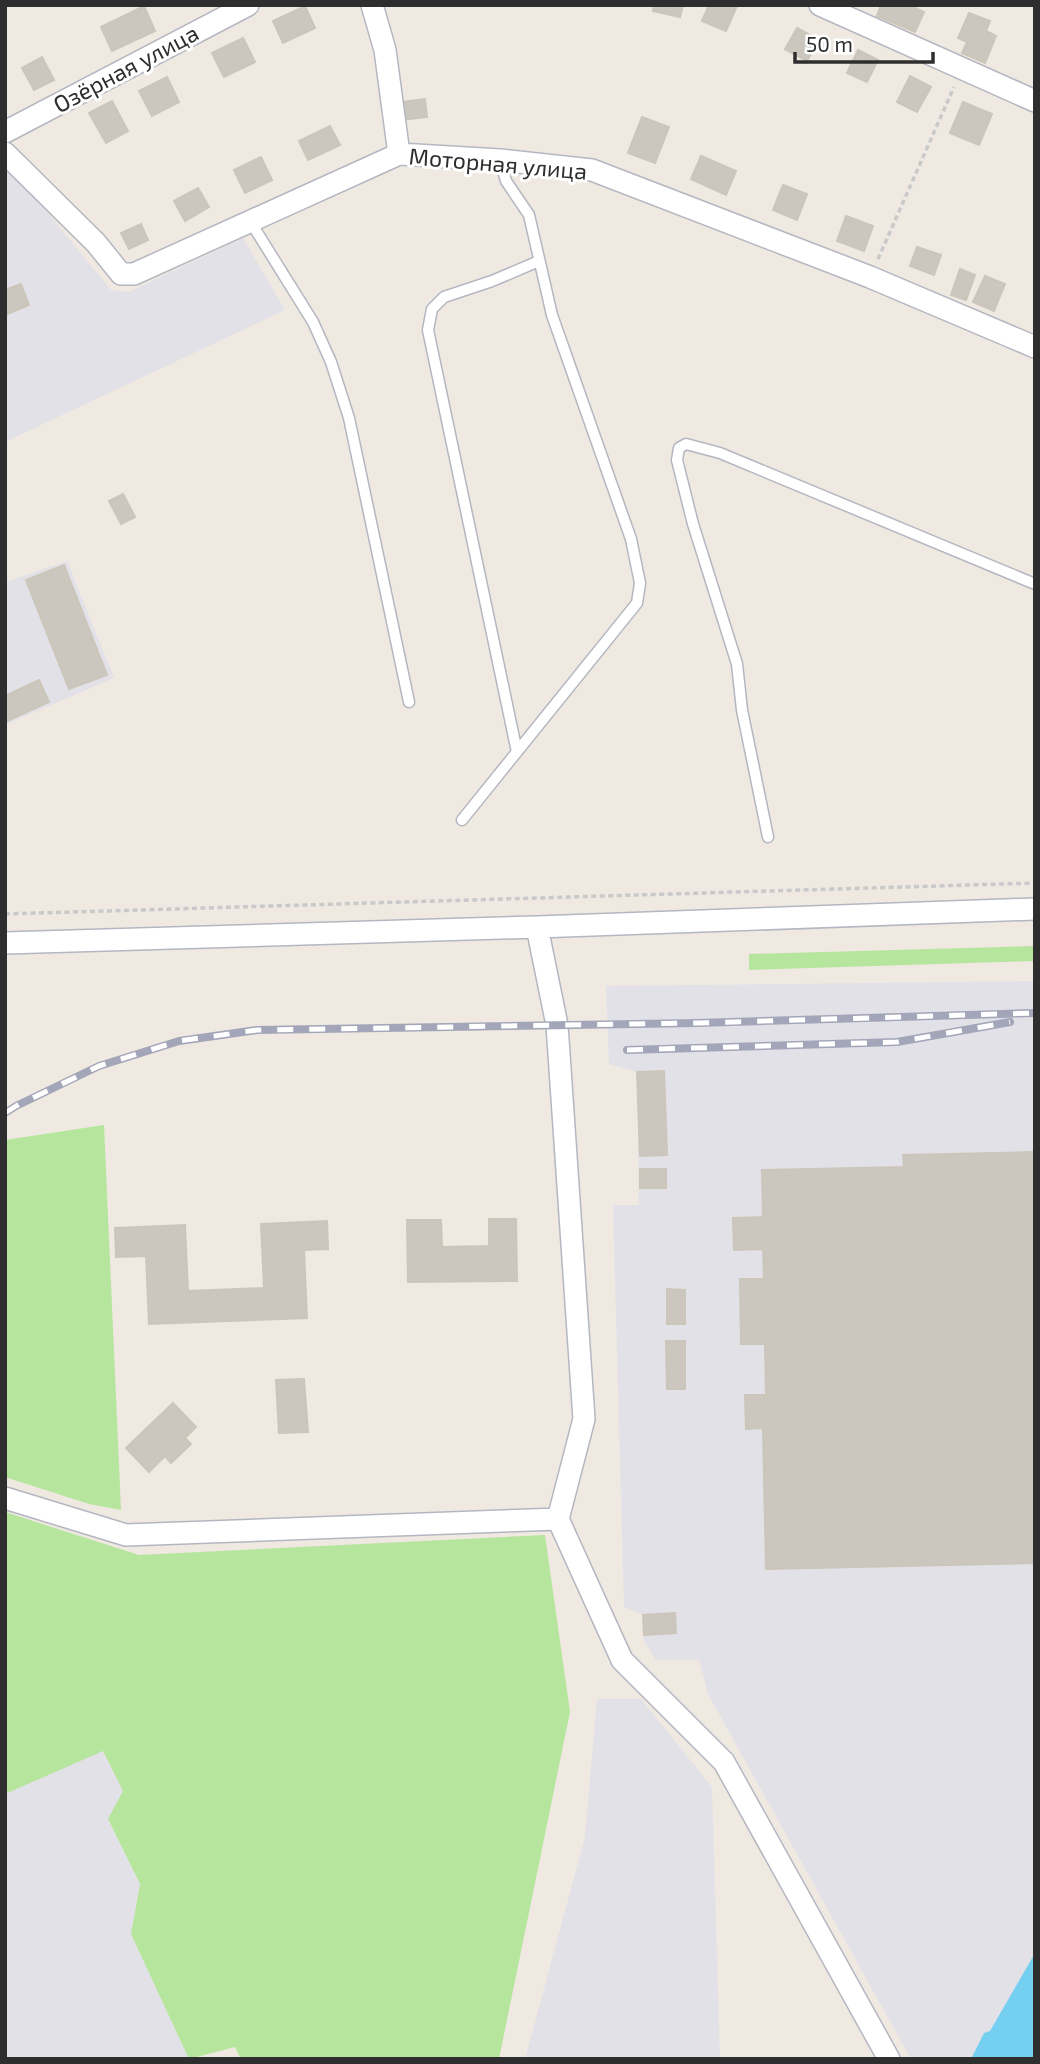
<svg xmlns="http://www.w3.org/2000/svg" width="1040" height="2064" viewBox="0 0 1040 2064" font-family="'Exo 2',sans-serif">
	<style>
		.industrial { fill: #e3e1e8 }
		.green { fill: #b6e59e }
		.water { fill: #75cff0 }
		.building { fill: #cbc7bf; stroke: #cbc5ba; stroke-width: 2 }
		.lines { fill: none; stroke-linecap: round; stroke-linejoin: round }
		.service-casing { stroke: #b4b7c1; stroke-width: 13 }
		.minor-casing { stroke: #b4b7c1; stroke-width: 24 }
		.path { stroke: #c9c9c9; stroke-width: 3.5; stroke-dasharray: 5 3.5; stroke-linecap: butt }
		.service { stroke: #fff; stroke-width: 10 }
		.minor { stroke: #fff; stroke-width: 21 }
		.rail-casing { stroke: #a3a6b8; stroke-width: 8 }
		.rail { stroke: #fff; stroke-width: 5; stroke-dasharray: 16; stroke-linecap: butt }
		.labels { text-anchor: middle; stroke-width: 6; stroke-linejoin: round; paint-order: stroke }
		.street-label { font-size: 23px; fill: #2e2e2e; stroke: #fff }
	</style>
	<rect width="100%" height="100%" fill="#efe9e1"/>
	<path class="industrial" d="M5,171L24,184L111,290L129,292L243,238L285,310L5,442Z
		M67,561L114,678L5,725V574L9,581Z
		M1035,981V2059H911L708,1694L699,1660H656L643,1640V1615L624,1607L613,1205H639L637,1072L609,1064L606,986Z
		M597,1699H641L712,1787L720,2059H525L585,1837Z
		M102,1750L123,1791L108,1820L140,1884L131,1934L189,2059H5V1794Z"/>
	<path class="green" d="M1035,946V961L749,970V954Z
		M104,1125L121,1510L89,1504L5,1477V1140Z
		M5,1512L139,1555L545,1535L570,1712L499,2059H241L235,2047L189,2059L131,1934L140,1884L108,1819L123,1791L103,1751L5,1794Z"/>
	<path class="water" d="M1035,1953V2059H971L984,2033L990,2031Z"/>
	<path class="building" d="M654,5H683L680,17L653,11Z
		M709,5L737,6L726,31L702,21Z
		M881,5H909L924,12L915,32L877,16Z
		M144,6L155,31L112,51L101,27Z
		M305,6L315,28L283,43L273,21Z
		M969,13L990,21L986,31L996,36L985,63L962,53L967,42L958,38Z
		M797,28L819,40L807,61L785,49Z
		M243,38L255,62L224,77L212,53Z
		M858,50L878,60L867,82L847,73Z
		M42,57L54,80L34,90L22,68Z
		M910,76L931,87L917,112L897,102Z
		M167,77L179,102L152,116L139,91Z
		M425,99L427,117L402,120L400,102Z
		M112,101L128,131L106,143L89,113Z
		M963,102L992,114L979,145L950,133Z
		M642,117L669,127L655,163L628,153Z
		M330,126L340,145L308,160L299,141Z
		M701,156L736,171L726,195L691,179Z
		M261,157L272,180L245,193L234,170Z
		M783,185L807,194L797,220L773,210Z
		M198,188L209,207L185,221L174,201Z
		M846,216L873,226L864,251L837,241Z
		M141,224L148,240L129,249L121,233Z
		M917,247L941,255L934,275L910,266Z
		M960,269L975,275L966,300L951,295Z
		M985,276L1005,284L994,311L973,302Z
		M21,284L29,305L5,315V290Z
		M123,494L135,517L121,524L109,501Z
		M64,565L107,675L69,689L26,580Z
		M39,680L49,702L5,722V696Z
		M664,1071L667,1155L640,1156L637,1072Z
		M1035,1152V1563L766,1569L763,1428L746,1429L745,1395H766L765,1344H741L740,1279H764L763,1249L734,1250L733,1218L763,1217L762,1170L904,1167L903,1155Z
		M640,1169H666V1188H640Z
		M489,1219H516L517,1281L408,1282L407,1220H441L442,1247L489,1246Z
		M327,1221L328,1249L304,1250L307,1318L149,1324L146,1256L116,1257L115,1228L185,1225L188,1291L264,1288L261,1224Z
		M667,1289L685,1290V1324H667Z
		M666,1341H685V1389H667Z
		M304,1379L308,1432L279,1433L276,1380Z
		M173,1403L196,1427L185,1438L191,1444L171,1463L165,1456L149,1472L126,1448Z
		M675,1613L676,1633L644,1635L643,1615Z"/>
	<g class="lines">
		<defs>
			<path id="service" d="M250,221L313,322L331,362L349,418L409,702
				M517,752L428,330L432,309L444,297L492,281L539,261
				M462,820L637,603L640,583L631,539L552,315L529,215L506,181L500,160
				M768,837L742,710L737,664L693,524L677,460L679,448L686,444L720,453L1035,584"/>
			<path id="minor" d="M372,5L385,50L399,154
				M820,5L1035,101
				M5,132L248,5
				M5,153L96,243L121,274H134L399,154L500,160L592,170L870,277L1035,347
				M537,927L557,1025L584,1419L558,1519
				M5,943L537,927L1035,909
				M5,1498L126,1535L558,1519L622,1660L724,1762L889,2059"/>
		</defs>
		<use href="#service" class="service-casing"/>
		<use href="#minor" class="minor-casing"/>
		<path class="path" d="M878,259L954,87
			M5,914L1035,883"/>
		<use href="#service" class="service"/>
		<use href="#minor" class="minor"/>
		<defs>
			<path id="rail" d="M627,1050L897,1042L1010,1022
				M5,1113L16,1106L99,1066L179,1041L257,1030L697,1023L1035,1013"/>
		</defs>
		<use href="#rail" class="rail-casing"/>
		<use href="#rail" class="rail"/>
	</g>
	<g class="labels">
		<g class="street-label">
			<text transform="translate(126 69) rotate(-28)" y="8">Озёрная улица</text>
			<text transform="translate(498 164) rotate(5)" y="8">Моторная улица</text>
		</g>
	</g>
	<rect width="1040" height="2064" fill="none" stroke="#2e2e2e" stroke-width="14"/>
	<path d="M795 52v10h138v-10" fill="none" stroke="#2e2e2e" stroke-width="3.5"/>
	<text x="806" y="52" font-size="21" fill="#2e2e2e" stroke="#ffffff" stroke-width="5" paint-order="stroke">50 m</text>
</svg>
